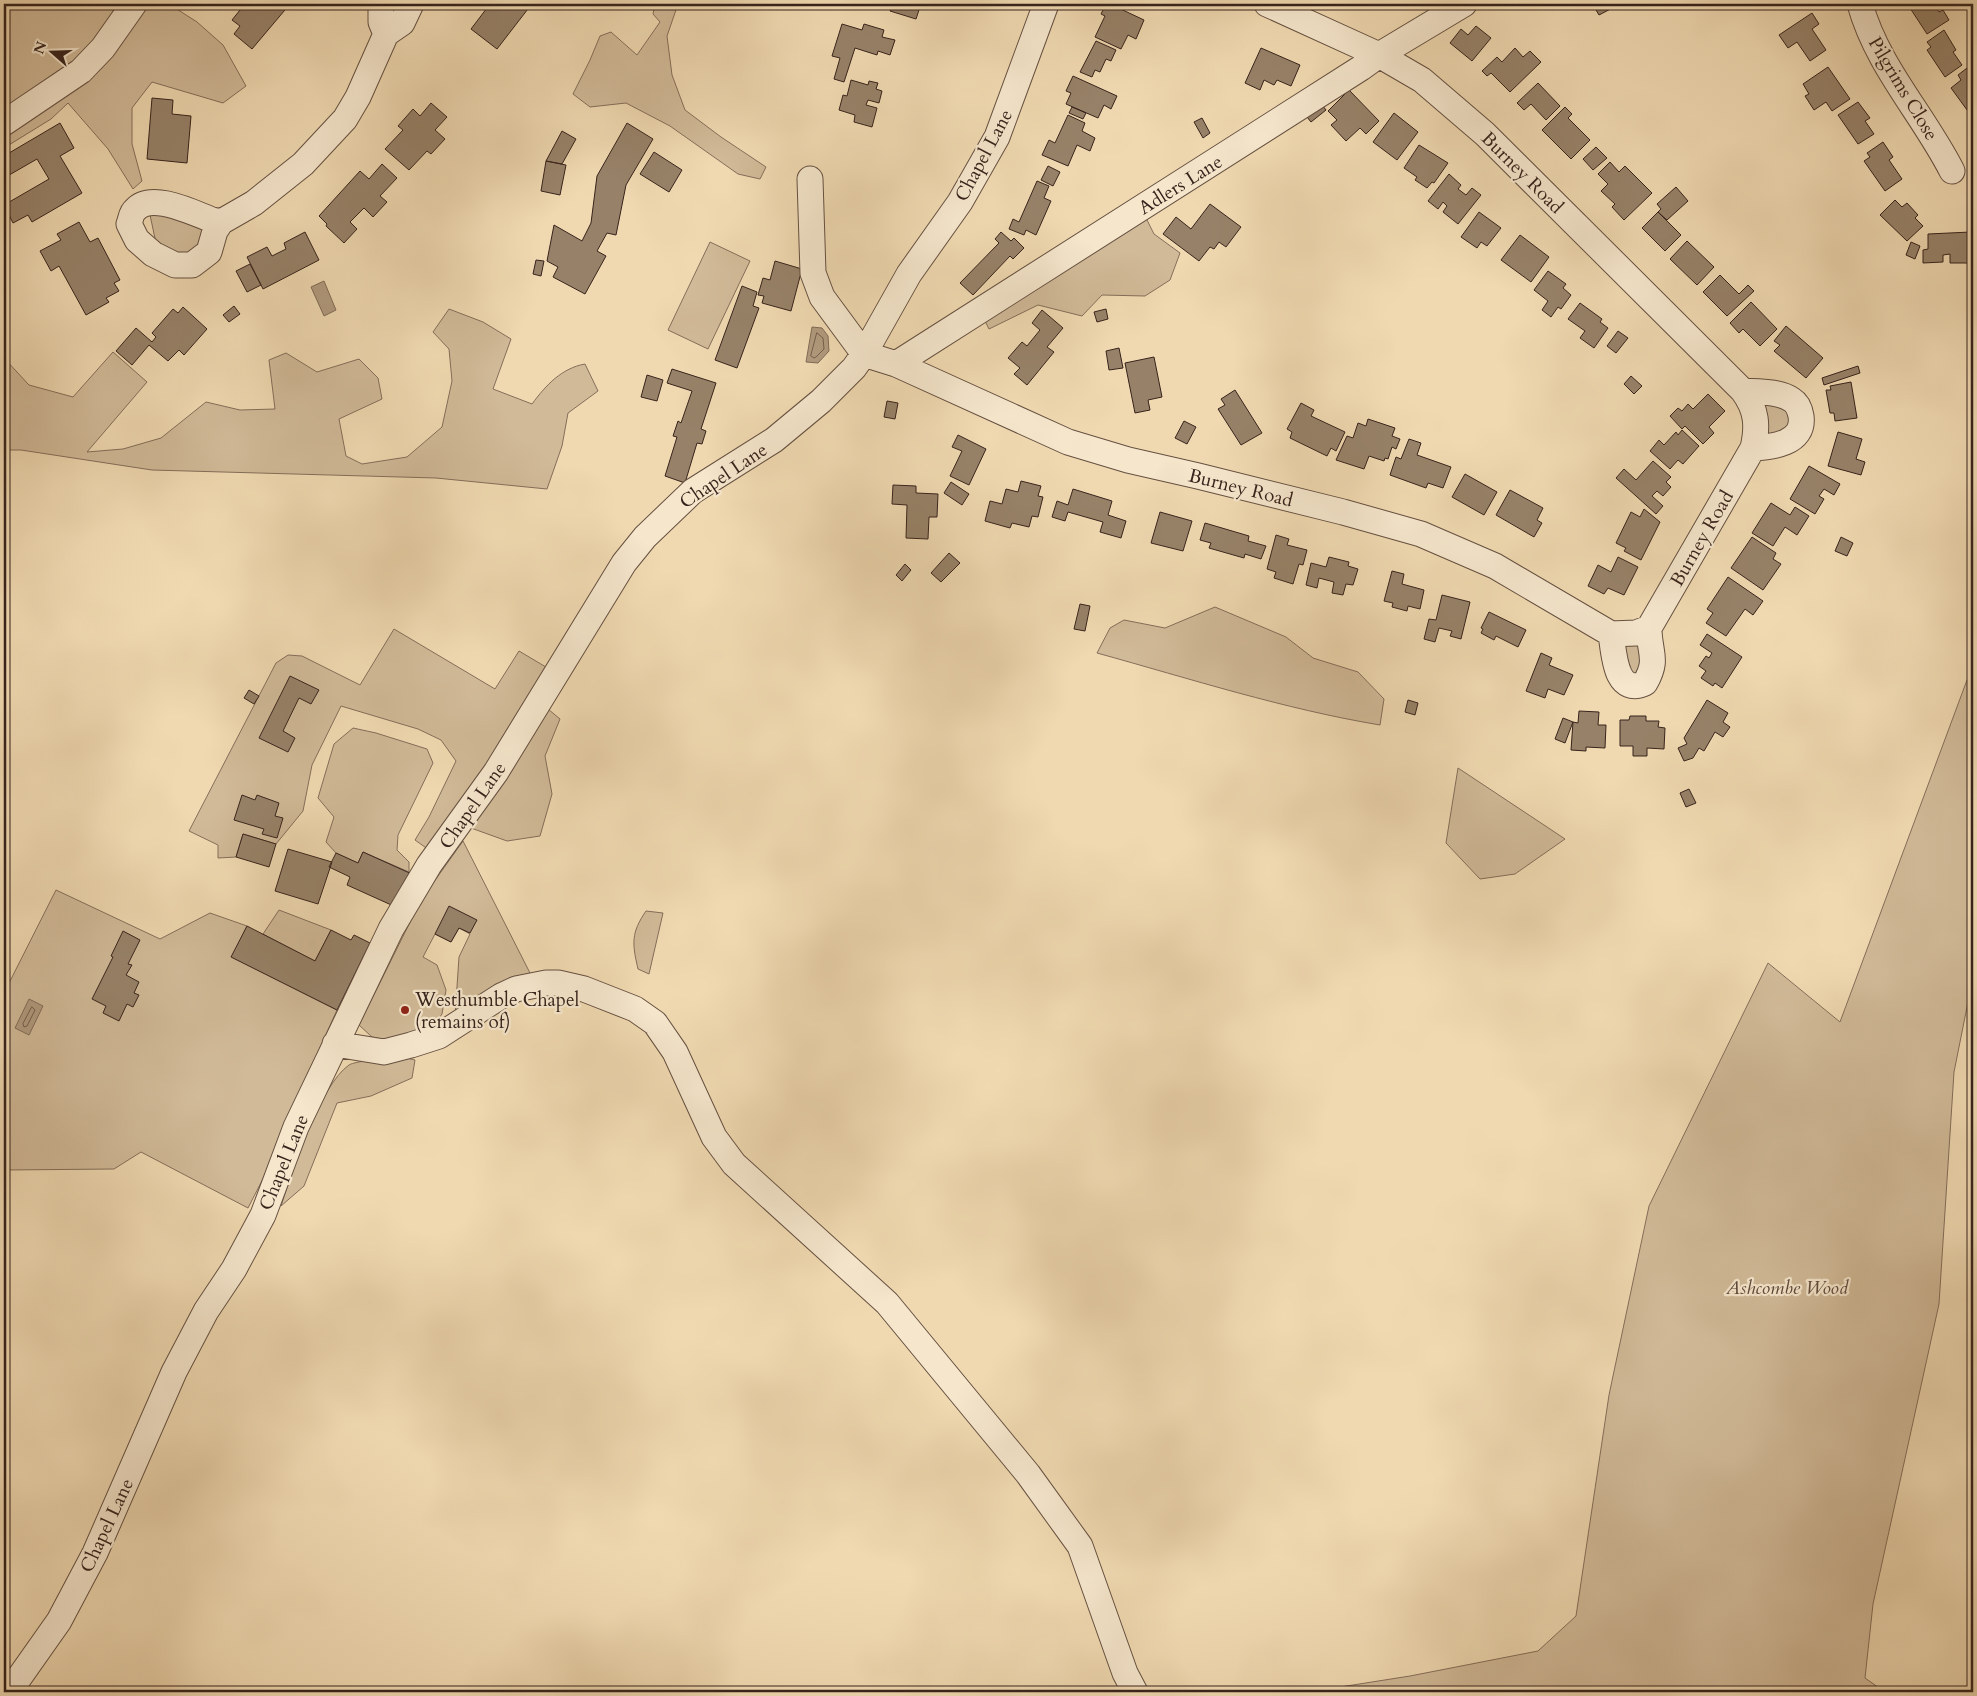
<svg xmlns="http://www.w3.org/2000/svg" width="1977" height="1696" viewBox="0 0 1977 1696" font-family="Cardo,serif">
	<style>
		.green { fill: #d1ba98; stroke: #846e5a }
		.water { fill: #b19b7e; stroke: #806b57 }
		.lines { fill: none; stroke-linecap: round; stroke-linejoin: round }
		.shore { stroke: #745f4d; stroke-width: 1 }
		.building { fill: #978269; stroke: #37231c }
		.minor-casing { stroke: #655041; stroke-width: 27 }
		.minor { stroke: #f5e6cc; stroke-width: 25 }
		.poi-dot { fill: #8f2418; stroke: #f5e6cc; stroke-width: 2 }
		.labels { text-anchor: middle; stroke-width: 4.5; stroke-linejoin: round; paint-order: stroke }
		.street-label { font-size: 19px; fill: #37231c; stroke: #f5e6cc }
		.poi-label { font-size: 19px; fill: #37231c; stroke: #f5e6cc; text-anchor: start }
		.park-label { font-size: 19px; font-style: italic; fill: #5e493b; stroke: #f5e6cc }
	</style>
	<rect width="100%" height="100%" fill="#f0d9b1"/>
	<filter id="stains"><feTurbulence type="fractalNoise" baseFrequency=".004" numOctaves="4"/><feColorMatrix values="0 0 0 0 .2 0 0 0 0 .09 0 0 0 0 .02 0 0 0 .5 -.17"/></filter>
	<radialGradient id="worn" r=".72"><stop offset=".6" stop-color="#630" stop-opacity="0"/><stop offset="1" stop-color="#630" stop-opacity=".3"/></radialGradient>
	<path class="green" d="M4,4H169L197,22L223,45L246,86L223,103L152,82L132,108V144L142,181L133,189L108,149L68,103L51,119L4,148Z
		M655,4H678L667,36L672,75L685,110L721,137L766,167L760,179L738,174L670,126L626,103L590,107L573,94L590,60L600,36L611,32L637,55L660,22L653,14Z
		M159,209L210,231L194,257L177,258L156,243L150,215Z
		M1144,214L1154,234L1180,253L1170,280L1145,296L1102,295L1082,316L1038,305L989,329L982,315Z
		M710,242L750,261L708,349L668,330Z
		M449,309L483,322L511,339L493,389L532,404C546,385 562,368 585,364L598,391L568,413L562,446L547,489L436,478L152,470L21,450H4V358L29,385L73,397L113,352L147,382L87,452L123,449L161,438L206,402L240,410L275,409L269,360L286,353L317,372L359,359L378,378L382,399L339,419L346,456L362,464L407,457L442,427L452,381L449,349L433,332Z
		M1767,401L1790,406L1789,434L1768,440L1762,412Z
		M1215,607L1286,637L1313,658L1358,672L1384,699L1380,725C1284,709 1191,679 1097,653L1110,628L1124,620L1165,628Z
		M394,629L495,689L519,651L551,670L429,850L415,840L429,817L456,761L441,740L418,729L341,706L312,765L303,811L276,844L243,834L236,857L218,858V845L189,831L276,663L288,655L302,656L360,685Z
		M1625,644H1639L1647,666L1633,676L1626,670Z
		M1973,670V977L1954,1072L1939,1304L1873,1604L1865,1678L1885,1692H1250L1334,1688L1410,1676L1538,1651L1576,1616L1609,1395L1649,1206L1768,963L1840,1022L1967,680Z
		M548,709L560,719L545,756L552,794L540,836L507,841L471,828L509,773Z
		M353,728L376,733L427,749L433,763L398,835L397,850L409,862V872L363,852L358,863L336,853L326,842L334,817L318,798L334,744Z
		M1458,768L1553,831L1565,839L1515,874L1480,879L1446,843Z
		M463,841L530,973L491,991L455,1016L459,957L470,934L459,928L451,942L435,934L423,957L437,965L446,990L442,1014L432,1028L397,1042L372,1037L359,1025L421,900Z
		M56,890L160,939L210,913L247,926L232,957L337,1010L294,1105L269,1167L248,1208L141,1152L114,1169L4,1170V993Z
		M279,910L331,930L315,961L263,934Z
		M646,911L663,913L649,974L638,969C632,943 631,933 646,911Z
		M398,1056L415,1060L412,1078L371,1096L337,1103L304,1186L281,1206C292,1172 320,1085 349,1065C355,1061 389,1058 398,1056Z"/>
	<path class="water" d="M324,281L336,310L324,316L311,287Z
		M812,327L822,328L828,336L829,351L818,363L806,362Z
		M29,999L43,1006L29,1035L15,1028Z"/>
	<g class="lines">
		<path class="shore" d="M817,333L823,338L824,349L816,357L814,358L811,356Z
			M32,1007L35,1010L27,1026L24,1027L23,1024Z"/>
	</g>
	<path class="building" d="M256,4H290L252,49L234,34L240,26L232,20L244,5L250,10Z
		M490,4L531,5L497,49L471,29Z
		M893,4H921L916,19L890,11Z
		M1106,4H1110L1144,20L1136,39L1128,35L1121,49L1095,37L1105,16L1101,14Z
		M1585,4H1620L1599,15L1593,5L1587,9Z
		M1916,4H1933L1939,12L1943,10L1949,20L1927,34L1910,8Z
		M1812,13L1819,24L1812,29L1826,50L1810,61L1797,42L1788,48L1779,35Z
		M842,24L862,30L864,24L884,30L882,37L895,40L890,55L878,51L877,55L855,48L844,82L834,79L840,58L832,56Z
		M1476,26L1491,38L1472,61L1450,43L1461,29L1468,35Z
		M1944,30L1956,50L1953,52L1962,65L1945,77L1927,50L1931,47L1927,42Z
		M1096,41L1116,50L1111,61L1106,59L1100,72L1095,70L1092,77L1080,72Z
		M1261,48L1300,65L1291,86L1277,80L1274,85L1264,80L1260,90L1245,83Z
		M1515,48L1523,57L1530,51L1541,62L1510,92L1491,73L1487,76L1482,71L1497,57L1502,62Z
		M1971,65L1973,69V74L1969,77L1973,82V112L1970,114L1951,88L1961,80L1958,75Z
		M1828,67L1850,99L1832,111L1826,102L1814,110L1805,96L1809,94L1803,84Z
		M1073,76L1117,96L1111,109L1104,105L1098,118L1066,104L1071,93L1066,91Z
		M851,80L868,85L869,81L878,83L876,89L882,91L879,103L868,100L866,105L877,108L872,127L854,122L855,115L839,110L843,95L847,96Z
		M1538,83L1560,106L1546,120L1531,104L1524,110L1517,103Z
		M1349,90L1379,121L1366,134L1360,128L1346,141L1331,125L1337,120L1328,111Z
		M152,98L173,100L172,114L191,116L187,163L147,159Z
		M1319,101L1326,110L1311,122L1303,112Z
		M1858,102L1870,118L1865,121L1874,134L1858,144L1838,115Z
		M431,103L447,117L435,130L445,139L431,154L427,151L409,170L385,149L403,130L398,126L413,109L420,116Z
		M1072,107L1086,113L1083,119L1069,113Z
		M1565,107L1572,114L1568,118L1590,140L1571,159L1542,130Z
		M1394,113L1418,132L1397,160L1373,142Z
		M1068,115L1085,123L1082,131L1095,138L1090,151L1077,145L1068,166L1042,155L1049,140L1055,143Z
		M1202,118L1210,133L1203,138L1194,122Z
		M60,123L74,148L60,156L82,193L32,222L28,215L13,223L4,205L49,179L37,159L4,178V156Z
		M627,123L653,139L626,185L616,235L607,233L597,251L606,256L585,294L553,277L558,267L547,261L554,225L582,241L591,223L597,176Z
		M562,131L576,139L562,164L546,161Z
		M1883,142L1893,157L1889,160L1902,179L1885,191L1864,161L1870,157L1867,153Z
		M1419,145L1448,163L1434,183L1432,182L1427,188L1415,180L1417,177L1404,168Z
		M1596,147L1607,158L1593,170L1583,159Z
		M654,152L682,170L669,192L640,174Z
		M546,161L566,165L560,195L541,191Z
		M1610,162L1619,172L1625,166L1652,193L1624,220L1612,207L1615,204L1601,191L1608,184L1598,174Z
		M382,164L397,178L380,196L387,202L373,217L364,208L350,222L357,229L344,243L326,226L327,224L319,216L360,171L369,179Z
		M1048,166L1060,172L1053,186L1041,180Z
		M1449,174L1461,185L1458,189L1466,195L1472,188L1481,195L1458,224L1443,212L1447,206L1443,202L1438,209L1428,201Z
		M1037,181L1049,186L1044,198L1051,201L1036,235L1026,230L1024,235L1009,229L1013,219L1019,222Z
		M1676,187L1688,201L1667,220L1658,212L1661,209L1657,204Z
		M1895,200L1902,207L1907,203L1918,215L1915,218L1923,226L1907,241L1880,215Z
		M1210,204L1241,227L1226,247L1219,242L1214,249L1210,247L1199,261L1163,234L1176,217L1191,229Z
		M1479,212L1501,228L1487,246L1481,242L1477,248L1461,237Z
		M1658,212L1681,235L1665,251L1642,228Z
		M79,222L90,242L98,238L120,280L114,283L119,291L106,298L109,302L86,315L59,266L51,271L40,251L61,240L57,234Z
		M305,232L319,260L263,289L247,257L267,247L272,256L286,249L284,243Z
		M1001,232L1011,241L1014,238L1024,248L1013,259L1010,256L973,295L960,283L999,243L995,239Z
		M1971,232L1973,263H1950V254L1943,255V262L1923,263V250L1928,249V234Z
		M1520,235L1549,257L1531,282L1501,260Z
		M1687,241L1714,267L1697,285L1670,259Z
		M1911,242L1920,246L1915,259L1906,255Z
		M536,260L544,261L541,276L533,274Z
		M775,261L802,269L791,311L762,303L764,296L758,295L763,278L770,280Z
		M250,264L261,285L247,292L236,271Z
		M1548,271L1566,284L1563,288L1571,295L1561,309L1558,307L1551,317L1542,310L1548,301L1534,290Z
		M1720,275L1739,294L1748,285L1754,291L1727,316L1703,292Z
		M742,286L757,292L753,306L759,308L737,368L715,360Z
		M1751,302L1777,329L1760,346L1743,329L1739,333L1730,323Z
		M1580,303L1602,319L1600,322L1608,328L1594,348L1580,338L1585,331L1568,319Z
		M234,306L240,314L229,322L223,315Z
		M183,307L207,329L184,355L179,350L168,361L149,345L132,365L116,351L136,328L152,342L156,337L152,333L173,309L178,313Z
		M1106,309L1108,319L1097,322L1094,312Z
		M1042,310L1063,328L1047,347L1054,352L1027,385L1014,374L1020,368L1008,358L1022,342L1027,346L1040,330L1032,323Z
		M1786,326L1823,358L1806,378L1774,351L1780,345L1774,341Z
		M1618,331L1628,338L1616,353L1607,346Z
		M1119,348L1123,368L1109,370L1106,351Z
		M1154,357L1162,397L1148,400L1150,410L1135,413L1125,363Z
		M1858,366L1860,373L1824,385L1822,378Z
		M672,369L716,383L701,429L706,431L702,444L697,443L685,483L665,476L677,437L673,436L678,421L681,423L692,391L667,383Z
		M647,375L663,380L657,401L641,397Z
		M1631,376L1642,386L1634,394L1624,384Z
		M1851,382L1857,418L1835,421L1834,413H1830L1826,390H1831L1830,386Z
		M1235,390L1262,433L1241,445L1218,409L1225,405L1221,399Z
		M1708,394L1725,411L1709,427L1714,433L1703,444L1685,426L1682,429L1670,416L1678,408L1682,411L1688,404L1693,409Z
		M887,401L898,403L895,419L884,417Z
		M1301,403L1314,410L1311,416L1345,432L1336,451L1331,448L1327,456L1290,438L1292,432L1287,429Z
		M1368,419L1395,428L1392,436L1400,439L1396,449L1392,447L1388,459L1385,458L1384,461L1369,456L1364,469L1336,460L1347,436L1353,438L1358,423L1366,426Z
		M1184,421L1196,427L1187,444L1175,438Z
		M1682,430L1699,446L1683,464L1678,460L1670,469L1650,451L1659,440L1664,445L1676,432L1678,435Z
		M1838,432L1862,439L1856,459L1865,462L1861,475L1828,466Z
		M958,435L986,449L969,485L950,476L962,451L952,447Z
		M1409,439L1421,443L1417,455L1451,467L1443,488L1428,483L1426,488L1390,475L1396,457L1401,459Z
		M1653,461L1671,477L1666,482L1671,487L1663,496L1657,491L1652,496L1663,506L1656,514L1616,478L1624,469L1636,480Z
		M1809,466L1840,484L1834,495L1824,489L1819,496L1824,499L1815,514L1790,499Z
		M1465,474L1497,492L1484,515L1452,497Z
		M1021,481L1041,486L1038,496L1043,497L1038,517L1032,516L1029,527L1012,523L1010,528L985,521L990,501L1002,504L1006,489L1018,492Z
		M951,482L969,494L962,505L944,493Z
		M893,485L916,486V493L938,494L937,517H929L928,539L906,538L907,505L892,504Z
		M1073,489L1112,501L1108,515L1126,521L1121,538L1100,532L1103,522L1068,512L1065,521L1052,517L1057,501L1068,505Z
		M1510,490L1543,508L1537,520L1542,523L1534,537L1496,515Z
		M1771,503L1790,515L1795,507L1809,516L1797,535L1785,527L1773,546L1752,533Z
		M1644,509L1660,522L1641,560L1624,551L1626,548L1616,543L1631,512L1640,517Z
		M1160,512L1192,521L1183,551L1151,543Z
		M1205,523L1249,536L1248,541L1266,546L1261,559L1245,554L1244,558L1209,548L1211,543L1200,540Z
		M1276,535L1289,539L1287,545L1307,550L1303,565L1299,564L1293,584L1274,578L1276,572L1267,569Z
		M1752,537L1776,553L1773,559L1781,564L1763,590L1731,568Z
		M1841,537L1853,543L1847,556L1835,551Z
		M949,553L960,563L941,582L931,573Z
		M1329,557L1349,562L1348,566L1358,569L1353,585L1346,584L1343,595L1332,593L1334,582L1319,578L1317,588L1306,585L1311,563L1326,567Z
		M1618,557L1638,567L1624,595L1608,588L1604,594L1588,586L1598,565L1611,572Z
		M905,564L911,570L902,581L896,575Z
		M1392,571L1404,574L1402,584L1424,590L1420,609L1408,606L1407,611L1392,607L1393,603L1384,601Z
		M1728,577L1763,601L1753,615L1745,609L1726,636L1706,623L1713,613L1707,609Z
		M1442,595L1470,602L1461,639L1450,636L1452,631L1439,628L1435,642L1424,639L1429,619L1436,620Z
		M1080,604L1090,606L1085,631L1074,629Z
		M1489,612L1526,630L1518,647L1496,636L1494,640L1481,633L1483,629L1481,628Z
		M1707,634L1742,657L1722,688L1715,683L1713,686L1701,678L1706,671L1699,666L1706,656L1709,658L1712,653L1700,645Z
		M1541,653L1552,658L1549,665L1573,675L1564,695L1548,689L1545,698L1526,691Z
		M290,676L319,690L311,704L299,698L283,731L295,738L288,752L259,738Z
		M249,690L259,696L254,704L244,698Z
		M1408,700L1418,703L1415,715L1405,712Z
		M1707,700L1728,713L1723,722L1730,727L1723,737L1715,732L1704,751L1699,748L1693,758L1684,761L1678,748L1687,744L1684,738Z
		M1579,711L1599,712L1598,725H1606L1605,748L1586,747V751L1571,750L1573,722L1578,723Z
		M1630,716H1646V721H1659L1658,727L1665,728L1664,749L1647,748V756H1633V746H1620V720H1629Z
		M1563,718L1573,722L1565,743L1555,739Z
		M1689,789L1696,803L1686,807L1680,793Z
		M242,795L255,800L257,795L279,803L275,816L283,818L277,838L262,834L264,829L234,820Z
		M243,834L276,844L269,867L236,857Z
		M288,849L332,862L318,904L275,891Z
		M363,852L414,875L398,908L347,885L350,877L329,867L336,853L358,863Z
		M449,906L477,920L470,933L459,928L451,942L435,934Z
		M247,926L315,961L331,930L351,940L354,935L370,943L337,1010L231,957Z
		M123,931L140,940L128,964L132,965L126,975L139,982L134,993L139,995L133,1007L127,1004L119,1021L103,1013L106,1006L92,999L113,957L111,956Z"/>
	<g class="lines">
		<defs>
			<path id="minor" d="M381,4V22L386,34
				M1860,4C1877,66 1923,114 1952,171
				M4,123L81,71L103,48L134,4
				M810,179L813,273L822,297L864,354L896,364L1068,442L1128,460L1198,476L1343,512L1421,534L1495,566L1611,634L1636,633L1649,628L1753,448C1758,426 1757,410 1743,391L1485,134L1422,80L1379,55L1267,4
				M221,222L212,220C194,213 151,191 135,210C131,213 131,219 129,224L137,240L153,254L175,265H192L209,252L215,231L221,222L254,203L303,164L345,119L358,97L386,34L402,23L411,4
				M896,364L1361,68L1379,55L1464,4
				M1743,391C1758,392 1779,391 1792,400C1797,403 1800,410 1801,416C1805,444 1771,447 1753,448
				M1611,634C1614,653 1615,697 1645,683C1659,659 1649,653 1649,628
				M335,1044L384,1052L411,1045L439,1036L501,996L516,989L546,983H558L584,989L635,1009L655,1023L675,1052L714,1137L734,1164L887,1303L1028,1474L1080,1546L1125,1673L1135,1692
				M9,1692L59,1621L95,1553L174,1372L206,1311L234,1269L263,1215L296,1127L391,929L429,865L496,772L624,563L645,537L693,491L774,440L821,401L854,368L864,354L909,274L960,202L997,137L1046,4"/>
		</defs>
		<use href="#minor" class="minor-casing"/>
		<use href="#minor" class="minor"/>
	</g>
	<circle class="poi-dot" cx="405" cy="1010" r="5"/>
	<g class="labels">
		<g class="street-label">
			<text transform="translate(1904 88) rotate(59)" y="7">Pilgrims Close</text>
			<text transform="translate(983 155) rotate(-62)" y="7">Chapel Lane</text>
			<text transform="translate(1523 172) rotate(45)" y="7">Burney Road</text>
			<text transform="translate(1180 184) rotate(-32)" y="7">Adlers Lane</text>
			<text transform="translate(723 475) rotate(-34)" y="7">Chapel Lane</text>
			<text transform="translate(1241 487) rotate(14)" y="7">Burney Road</text>
			<text transform="translate(1701 538) rotate(-60)" y="7">Burney Road</text>
			<text transform="translate(472 805) rotate(-55)" y="7">Chapel Lane</text>
			<text transform="translate(283 1162) rotate(-68)" y="7">Chapel Lane</text>
			<text transform="translate(106 1525) rotate(-65)" y="7">Chapel Lane</text>
		</g>
		<g class="poi-label">
			<text x="415" y="1006">Westhumble Chapel<tspan x="415" dy="22">(remains of)</tspan></text>
		</g>
		<g class="park-label">
			<text x="1787" y="1294">Ashcombe Wood</text>
		</g>
	</g>
	<rect width="1977" height="1696" fill="none" stroke="#f0d9b1" stroke-width="20"/>
	<rect x="5" y="5" width="1967" height="1686" fill="none" stroke="#37231c" stroke-width="2.5"/>
	<rect x="10" y="10" width="1957" height="1676" fill="none" stroke="#37231c"/>
	<g transform="translate(52 52) rotate(290)" stroke="#f5e6cc" stroke-width="4" paint-order="stroke">
	<path d="M0-4L9 19L0 12L-9 19Z" fill="#37231c"/>
	<text y="-8" font-size="14" font-weight="bold" text-anchor="middle" fill="#37231c">N</text>
	</g>
	<rect width="100%" height="100%" filter="url(#stains)"/>
	<rect width="100%" height="100%" fill="url(#worn)"/>
</svg>
